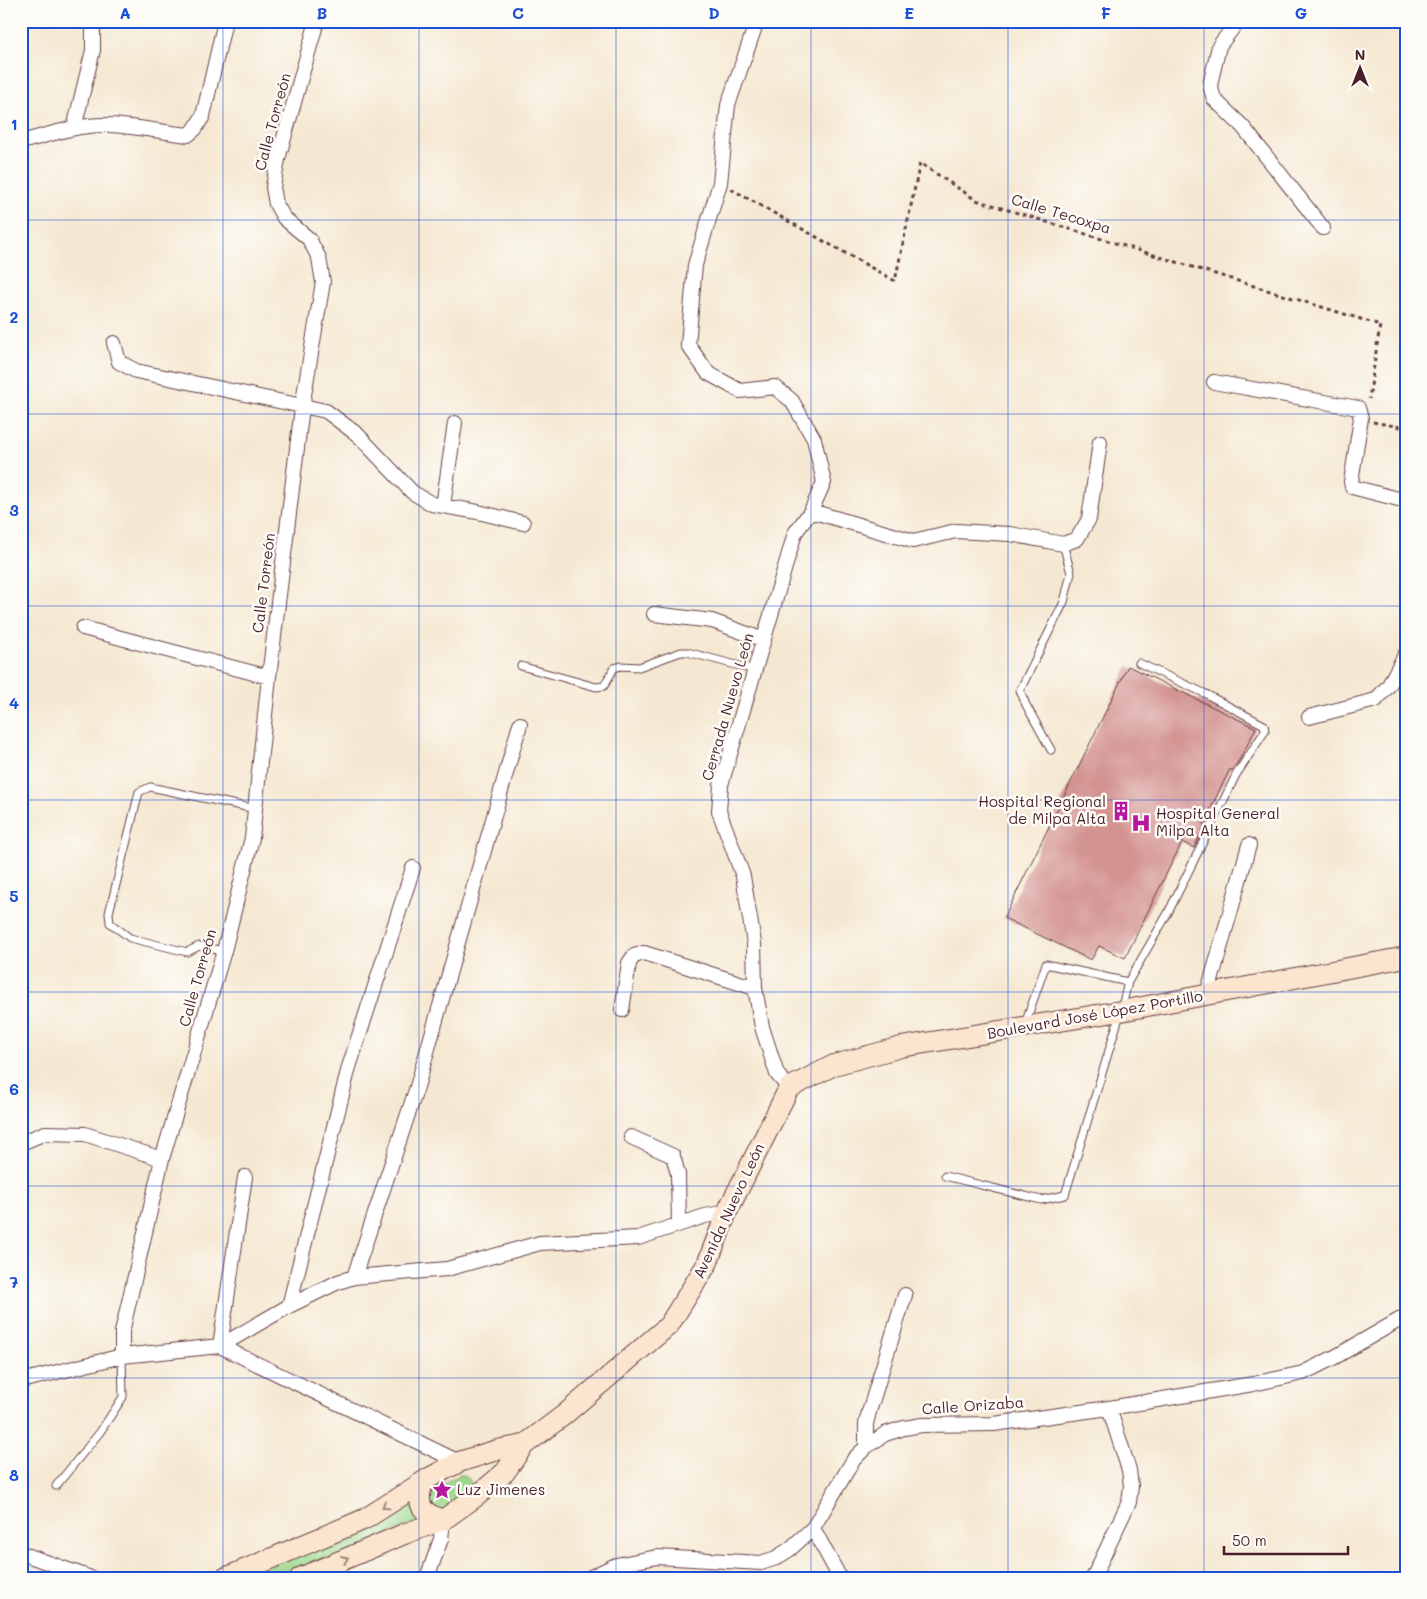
<svg xmlns="http://www.w3.org/2000/svg" width="1427" height="1599" viewBox="0 0 1427 1599" font-family="Mali,sans-serif">
	<style>
		.green { fill: #9cd78c; stroke: #737b5c }
		.building { fill: #d39391 }
		.lines { fill: none; stroke-linecap: round; stroke-linejoin: round }
		.lane-casing { stroke: #643d44; stroke-width: 9 }
		.street-casing { stroke: #643d44; stroke-width: 16 }
		.secondary-casing { stroke: #643d44; stroke-width: 22 }
		.path { stroke: #643d44; stroke-width: 3; stroke-dasharray: 4 4; stroke-linecap: butt }
		.lane { stroke: #fff; stroke-width: 7 }
		.street { stroke: #fff; stroke-width: 14 }
		.secondary { stroke: #fce5cf; stroke-width: 20 }
		.oneway { stroke: #a3827d }
		.grid { fill: none; stroke: #1d4ed8; stroke-width: 1; stroke-opacity: 0.55 }
		.labels { text-anchor: middle; stroke-width: 5; stroke-linejoin: round; paint-order: stroke }
		.street-label { font-size: 15px; fill: #4a1f2b; stroke: #fdfcf7 }
		.poi-label { font-size: 15px; fill: #4a1f2b; stroke: #fdfcf7; text-anchor: start }
		.neatline { fill: none; stroke: #1d4ed8; stroke-width: 2 }
		.grid-label { font-size: 16px; text-anchor: middle; font-weight: bold; fill: #1d4ed8 }
	</style>
	<rect width="100%" height="100%" fill="#fdfcf7"/>
	<filter id="ink" filterUnits="userSpaceOnUse"><feTurbulence type="fractalNoise" baseFrequency=".02" numOctaves="2"/><feDisplacementMap in="SourceGraphic" scale="10" xChannelSelector="R" yChannelSelector="G"/><feConvolveMatrix kernelMatrix="1 2 1 2 8 2 1 2 1" color-interpolation-filters="sRGB"/></filter>
	<filter id="wash" filterUnits="userSpaceOnUse"><feTurbulence type="fractalNoise" baseFrequency=".0096" numOctaves="4" result="noise"/><feDisplacementMap in="SourceGraphic" scale="20" xChannelSelector="R" yChannelSelector="G"/><feGaussianBlur stdDeviation="1.12" result="paint"/><feColorMatrix in="noise" values="0 0 0 0 0 0 0 0 0 0 0 0 0 0 0 0 0 1.4 0 .05"/><feComposite in="paint" operator="in"/></filter>
	<g filter="url(#wash)">
		<rect width="100%" height="100%" fill="#f5e8d2"/>
		<path class="green" d="M460,1475H465L471,1482L472,1493L440,1515L426,1500L437,1486Z
			M421,1486L427,1517L296,1578H228Z"/>
		<g id="blocks">
			<path class="building" d="M1128,666L1256,728L1241,757L1232,771L1230,769L1203,824L1205,825L1194,848L1182,842L1125,958L1099,946L1091,960L1004,918Z"/>
		</g>
	</g>
	<g filter="url(#ink)">
		<use href="#blocks" fill-opacity="0" stroke="#643d44" stroke-width="1"/>
		<g class="lines">
			<defs>
				<path id="lane" d="M521,666L596,687L604,686L614,668L621,666L639,667L681,652H687L755,670
					M1051,750L1026,705L1020,690L1064,602L1071,573L1063,544
					M224,951L199,946L187,952L130,938L110,923L109,913L139,792L150,787L256,809
					M1128,982L1168,913L1236,775L1265,731L1264,725L1204,693L1139,663
					M945,1176L1041,1200L1065,1195L1121,1011L1128,982L1046,964L1025,1024
					M56,1486L100,1432L123,1397L122,1356"/>
				<path id="street" d="M757,21L728,105L720,183L695,265L688,345L708,373L740,391L775,387L792,401L814,439L824,482L811,511L913,541L956,531L1010,534L1063,544L1077,539L1089,519L1100,442
					M1238,21L1219,46L1210,85L1214,99L1243,127L1323,228
					M74,128L93,50V21
					M21,142C48,135 76,125 104,125C132,125 160,132 188,135L195,129L203,116L225,21
					M114,343L119,362L136,371L326,411L358,435L412,492L432,504L478,512L523,523
					M1214,382L1358,408L1361,418L1351,482L1352,487L1406,501
					M443,506L455,423
					M654,614L712,621L764,640
					M83,628L269,677
					M1309,717L1376,700L1389,685L1406,653
					M1207,995L1249,845
					M622,1010L629,963L634,956L644,953L755,988
					M789,1088L777,1074L762,1027L755,988L754,943L743,876L719,811L721,785L795,533L811,511
					M631,1137L673,1156L678,1174L679,1224
					M21,1143L45,1133L85,1134L162,1159
					M245,1177L220,1346L459,1462
					M354,1277L417,1087L520,724
					M289,1306L349,1067L413,868
					M122,1356V1332L162,1159L224,951L252,838L269,677L302,407L323,282L319,258L309,239L284,218L276,204L273,187L278,159L317,21
					M21,1381L122,1356L220,1346L289,1306L338,1282L354,1277L447,1269L540,1243L638,1238L705,1216L727,1212
					M866,1447V1424L869,1412L905,1295
					M813,1528L840,1578
					M21,1553L91,1578
					M427,1578L441,1539L443,1520
					M589,1578L616,1565L657,1557L761,1563L776,1558L790,1549L813,1528L854,1459L866,1447L885,1434L904,1428L922,1425L994,1424L1109,1408L1253,1384L1303,1373L1335,1357L1406,1316
					M1093,1578L1129,1502L1131,1486L1129,1470L1109,1408"/>
				<path id="secondary" d="M423,1482C416,1505 420,1512 443,1520
					M225,1578L365,1519L429,1478L459,1462L497,1450L524,1445
					M300,1578L404,1534L443,1520L478,1495L505,1472L524,1445L564,1415L669,1325L707,1264L727,1212L789,1088L834,1065L901,1047L1121,1011L1406,957"/>
			</defs>
			<use href="#lane" class="lane-casing"/>
			<use href="#street" class="street-casing"/>
			<use href="#secondary" class="secondary-casing"/>
			<path class="path" d="M731,189L895,281L920,163L976,200L1380,325L1369,399
				M1373,422L1406,428"/>
			<use href="#lane" class="lane"/>
			<use href="#street" class="street"/>
			<use href="#secondary" class="secondary"/>
		</g>
		<defs><path id="oneway-chevron" d="M-2-3.5L2.5 0L-2 3.5" fill="none" stroke-width="1.6" stroke-linecap="round" stroke-linejoin="round" transform="scale(1.25)"/></defs>
		<g class="oneway">
			<use href="#oneway-chevron" transform="translate(385 1506) rotate(148)"/>
			<use href="#oneway-chevron" transform="translate(345 1559) rotate(-23)"/>
		</g>
	</g>
	<path class="grid" d="M223,21V1578M419,21V1578M616,21V1578M811,21V1578M1008,21V1578M1204,21V1578M21,220H1406M21,414H1406M21,606H1406M21,800H1406M21,992H1406M21,1186H1406M21,1378H1406"/>
	<defs>
		<symbol id="building-bare" viewBox="-9 -9 18 18"><path d="M-4-6H4V6H1V3H-1V6H-4ZM-2.5-4.3h1.7v1.8h-1.7ZM.8-4.3h1.7v1.8H.8ZM-2.5-1h1.7V.8h-1.7ZM.8-1h1.7V.8H.8Z" fill="#b5179e" stroke="#fdfcf7" stroke-width="2.5" paint-order="stroke"/></symbol>
		<symbol id="hospital-bare" viewBox="-9 -9 18 18"><path d="M-5-5h3v3.5h4V-5h3V5h-3V1.5h-4V5h-3Z" fill="#b5179e" stroke="#fdfcf7" stroke-width="2.5" paint-order="stroke"/></symbol>
		<symbol id="sight-bare" viewBox="-9 -9 18 18"><path d="M0-6L1.8-2.2L6-1.7L2.9 1.2L3.7 5.4L0 3.3L-3.7 5.4L-2.9 1.2L-6-1.7L-1.8-2.2Z" fill="#b5179e" stroke="#fdfcf7" stroke-width="2.5" paint-order="stroke"/></symbol>
	</defs>
	<g fill-rule="evenodd">
		<use href="#building-bare" x="1107" y="797" width="28" height="28"/>
		<use href="#hospital-bare" x="1127" y="809" width="28" height="28"/>
		<use href="#sight-bare" x="428" y="1476" width="28" height="28"/>
	</g>
	<g class="labels">
		<g class="street-label">
			<text transform="translate(273 122) rotate(-75)" y="5">Calle Torreón</text>
			<text transform="translate(1061 214) rotate(17)" y="5">Calle Tecoxpa</text>
			<text transform="translate(264 583) rotate(-83)" y="5">Calle Torreón</text>
			<text transform="translate(728 707) rotate(-74)" y="5">Cerrada Nuevo León</text>
			<text transform="translate(198 978) rotate(-74)" y="5">Calle Torreón</text>
			<text transform="translate(1095 1015) rotate(-10)" y="5">Boulevard José López Portillo</text>
			<text transform="translate(729 1211) rotate(-65)" y="5">Avenida Nuevo León</text>
			<text transform="translate(973 1406) rotate(-4)" y="5">Calle Orizaba</text>
		</g>
		<g class="poi-label">
			<text x="1106" y="807" text-anchor="end">Hospital Regional<tspan x="1106" dy="17">de Milpa Alta</tspan></text>
			<text x="1156" y="819">Hospital General<tspan x="1156" dy="17">Milpa Alta</tspan></text>
			<text x="457" y="1495">Luz Jimenes</text>
		</g>
	</g>
	<rect width="1427" height="1599" fill="none" stroke="#fdfcf7" stroke-width="55"/>
	<g transform="translate(1360 68)" stroke="#fdfcf7" stroke-width="4" paint-order="stroke">
	<path d="M0-4L9 19L0 12L-9 19Z" fill="#4a1f2b"/>
	<text y="-8" font-size="14" font-weight="bold" text-anchor="middle" fill="#4a1f2b">N</text>
	</g>
	<path d="M1224 1546v8h124v-8" fill="none" stroke="#4a1f2b" stroke-width="2.5"/>
	<text x="1232" y="1546" font-size="15" fill="#4a1f2b" stroke="#fdfcf7" stroke-width="4" paint-order="stroke">50 m</text>
	<rect x="28" y="28" width="1372" height="1544" class="neatline"/>
	<g class="grid-label">
		<text x="125" y="19">A</text>
		<text x="322" y="19">B</text>
		<text x="518" y="19">C</text>
		<text x="714" y="19">D</text>
		<text x="909" y="19">E</text>
		<text x="1106" y="19">F</text>
		<text x="1301" y="19">G</text>
		<text x="14" y="130">1</text>
		<text x="14" y="323">2</text>
		<text x="14" y="516">3</text>
		<text x="14" y="709">4</text>
		<text x="14" y="902">5</text>
		<text x="14" y="1095">6</text>
		<text x="14" y="1288">7</text>
		<text x="14" y="1481">8</text>
	</g>
</svg>
